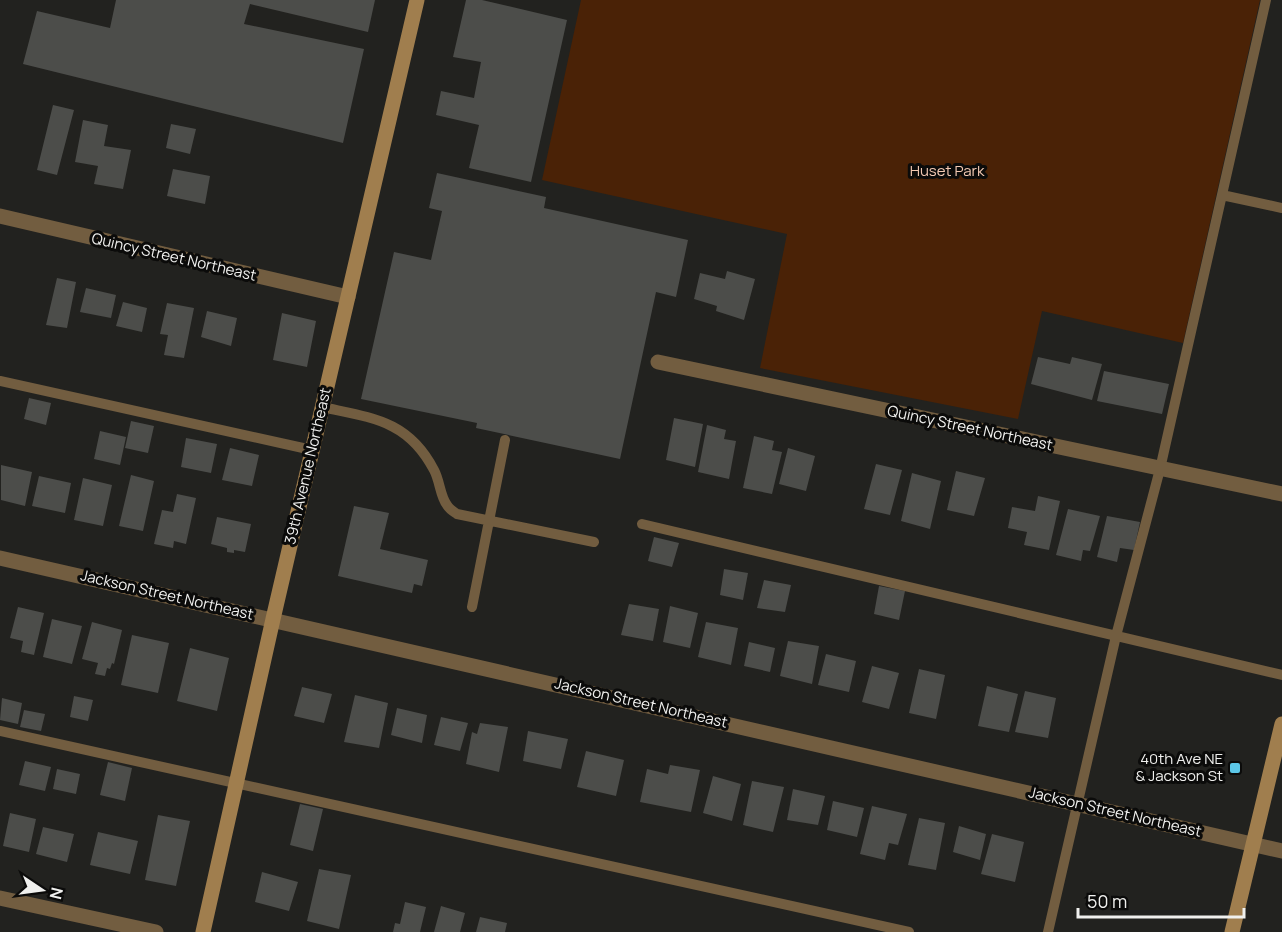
<svg xmlns="http://www.w3.org/2000/svg" width="1282" height="932" viewBox="0 0 1282 932" font-family="Manrope,sans-serif">
	<style>
		.green { fill: #4a2206 }
		.building { fill: #4c4d4a }
		.lines { fill: none; stroke-linecap: round; stroke-linejoin: round }
		.lane { stroke: #725d40; stroke-width: 10 }
		.street { stroke: #725d40; stroke-width: 15 }
		.secondary { stroke: #a07e4e; stroke-width: 15 }
		.poi-dot { fill: #5cc7e7; stroke: #0b0b0a; stroke-width: 2 }
		.labels { text-anchor: middle; stroke-width: 6; stroke-linejoin: round; paint-order: stroke }
		.park-label { font-size: 15px; fill: #f3c9b2; stroke: #0b0b0a }
		.street-label { font-size: 15px; fill: #f0f0ee; stroke: #0b0b0a }
		.poi-label { font-size: 15px; fill: #f0f0ee; stroke: #0b0b0a; text-anchor: end }
	</style>
	<rect width="100%" height="100%" fill="#22221f"/>
	<path class="green" d="M581,0H1260L1183,343L1042,311L1018,419L760,368L787,234L542,180Z"/>
	<path class="building" d="M116,0H375L368,32L250,4L244,24L364,49L343,143L23,64L37,11L110,28Z
		M466,0H482L567,20L531,182L469,168L479,125L436,115L441,91L474,98L481,62L453,57Z
		M53,105L74,110L57,175L37,170Z
		M83,120L108,125L104,146L131,150L123,189L94,184L98,166L75,162Z
		M171,124L196,129L190,154L166,148Z
		M173,169L210,176L205,204L167,196Z
		M437,173L546,197L544,208L688,240L676,297L656,292L620,459L476,428L477,423L361,399L394,252L431,260L442,211L429,208Z
		M727,271L755,279L744,320L716,311L717,306L694,299L700,273L725,279Z
		M57,278L76,282L67,328L46,325Z
		M86,288L116,295L111,318L80,312Z
		M123,302L147,308L142,332L116,326Z
		M167,303L194,308L184,358L164,355L168,335L160,334Z
		M207,311L237,318L231,346L201,337Z
		M282,313L316,321L307,367L273,360Z
		M1038,357L1070,364L1072,357L1102,364L1092,400L1031,384Z
		M1104,371L1169,384L1162,414L1097,401Z
		M29,398L51,403L46,425L24,419Z
		M674,418L703,424L695,467L666,460Z
		M131,421L154,426L148,453L125,448Z
		M707,425L726,430L724,439L736,441L729,479L698,472Z
		M100,431L126,437L120,465L94,459Z
		M754,436L774,441L772,450L782,452L772,494L743,488Z
		M186,438L217,444L211,473L181,467Z
		M230,448L259,455L252,486L222,480Z
		M788,448L815,456L806,491L779,484Z
		M876,464L902,470L890,515L864,509Z
		M1,465L32,472L25,506L1,500Z
		M956,471L985,478L974,516L947,510Z
		M912,473L941,481L930,529L901,521Z
		M131,475L154,481L143,531L119,526Z
		M39,476L71,483L65,513L32,506Z
		M83,478L112,485L103,526L74,520Z
		M177,494L196,498L186,544L174,541L173,548L154,544L162,510L173,512Z
		M1038,496L1060,501L1049,550L1024,545L1027,532L1008,528L1012,507L1035,511Z
		M354,506L389,513L380,549L428,560L422,586L414,584L412,593L338,576Z
		M1068,509L1100,516L1090,551L1083,550L1081,561L1056,555Z
		M1107,516L1140,522L1134,550L1120,548L1117,562L1097,557Z
		M217,517L251,524L245,552L234,550V553L227,552V548L211,544Z
		M654,537L679,543L672,567L648,561Z
		M724,569L748,573L743,600L720,595Z
		M764,580L791,585L785,612L757,608Z
		M879,586L905,591L899,620L874,614Z
		M629,604L659,609L653,641L621,635Z
		M670,606L698,613L690,648L663,642Z
		M18,607L44,613L34,655L21,652L23,641L10,638Z
		M52,619L82,626L72,664L43,657Z
		M92,622L122,630L114,664L112,663L110,669L107,668L105,676L95,674L98,663L82,659Z
		M706,622L738,628L731,665L698,657Z
		M132,635L169,643L158,693L121,685Z
		M788,641L819,646L812,684L780,676Z
		M749,642L775,648L770,672L744,666Z
		M190,648L229,658L217,711L177,701Z
		M826,654L856,661L849,692L818,685Z
		M872,666L899,673L889,709L862,702Z
		M919,669L945,675L936,719L909,713Z
		M987,686L1018,694L1009,732L978,726Z
		M302,687L332,694L324,723L294,716Z
		M1025,691L1056,698L1048,738L1015,732Z
		M355,695L388,703L379,748L344,742Z
		M74,696L93,700L88,721L70,717Z
		M2,698L22,703L18,724L0,720Z
		M397,708L427,715L422,743L391,735Z
		M24,710L45,714L41,731L20,727Z
		M441,717L468,723L460,751L434,745Z
		M480,723L508,727L499,772L466,764L472,732L477,734Z
		M528,731L568,739L561,769L523,761Z
		M586,751L624,760L616,796L577,787Z
		M25,761L51,767L45,791L19,785Z
		M108,762L132,768L125,801L100,795Z
		M670,765L700,770L691,812L640,802L647,769L668,774Z
		M57,769L80,774L76,794L53,789Z
		M713,776L741,784L732,821L703,813Z
		M752,781L784,787L773,832L743,825Z
		M793,789L825,796L818,825L787,820Z
		M833,801L864,808L857,837L827,830Z
		M300,804L323,809L313,851L290,845Z
		M872,806L907,814L898,845L889,843L885,860L860,854Z
		M10,813L36,819L29,852L3,846Z
		M158,815L190,821L176,886L145,880Z
		M919,818L945,823L936,870L908,865Z
		M959,826L986,834L980,860L953,852Z
		M43,827L74,834L67,862L36,854Z
		M98,832L138,841L130,874L90,865Z
		M992,834L1024,842L1015,882L981,874Z
		M319,869L351,875L339,929L307,921Z
		M262,872L298,882L289,911L255,902Z
		M405,902L426,907L420,932H393L395,923L400,924Z
		M441,906L465,913L460,932H434Z
		M480,917L507,923L505,932H476Z"/>
	<g class="lines">
		<path class="lane" d="M1222,195L1282,208
			M0,381L312,450
			M322,407C372,418 408,420 434,470C440,481 440,496 447,505C449,509 454,512 457,514L594,542
			M642,524L1282,675
			M472,607L505,440
			M0,731L909,932
			M1048,932L1116,636L1160,469L1266,0"/>
		<path class="street" d="M0,216L348,297
			M658,362L1282,494
			M0,558L1282,851
			M0,898L156,932"/>
		<path class="secondary" d="M203,932L273,619L417,0
			M1232,932L1282,724"/>
	</g>
	<rect class="poi-dot" x="1229" y="762" width="12" height="12" rx="3"/>
	<g class="labels">
		<g class="park-label">
			<text x="947" y="176">Huset Park</text>
		</g>
		<g class="street-label">
			<text transform="translate(174 257) rotate(13)" y="5">Quincy Street Northeast</text>
			<text transform="translate(970 428) rotate(12)" y="5">Quincy Street Northeast</text>
			<text transform="translate(308 466) rotate(-77)" y="5">39th Avenue Northeast</text>
			<text transform="translate(167 595) rotate(13)" y="5">Jackson Street Northeast</text>
			<text transform="translate(641 703) rotate(13)" y="5">Jackson Street Northeast</text>
			<text transform="translate(1115 812) rotate(13)" y="5">Jackson Street Northeast</text>
		</g>
		<g class="poi-label">
			<text x="1223" y="764">40th Ave NE<tspan x="1223" dy="17">&amp; Jackson St</tspan></text>
		</g>
	</g>
	<g transform="translate(42 890) rotate(103)" stroke="#0b0b0a" stroke-width="4.5" paint-order="stroke">
	<path d="M0-4.5L10 22L0 15L-10 22Z" fill="#f0f0ee"/>
	<text y="-9" font-size="16" font-weight="bold" text-anchor="middle" fill="#f0f0ee">N</text>
	</g>
	<path d="M1078 908v9h166v-9" fill="none" stroke="#f0f0ee" stroke-width="3"/>
	<text x="1087" y="908" font-size="18" fill="#f0f0ee" stroke="#0b0b0a" stroke-width="4.5" paint-order="stroke">50 m</text>
</svg>
